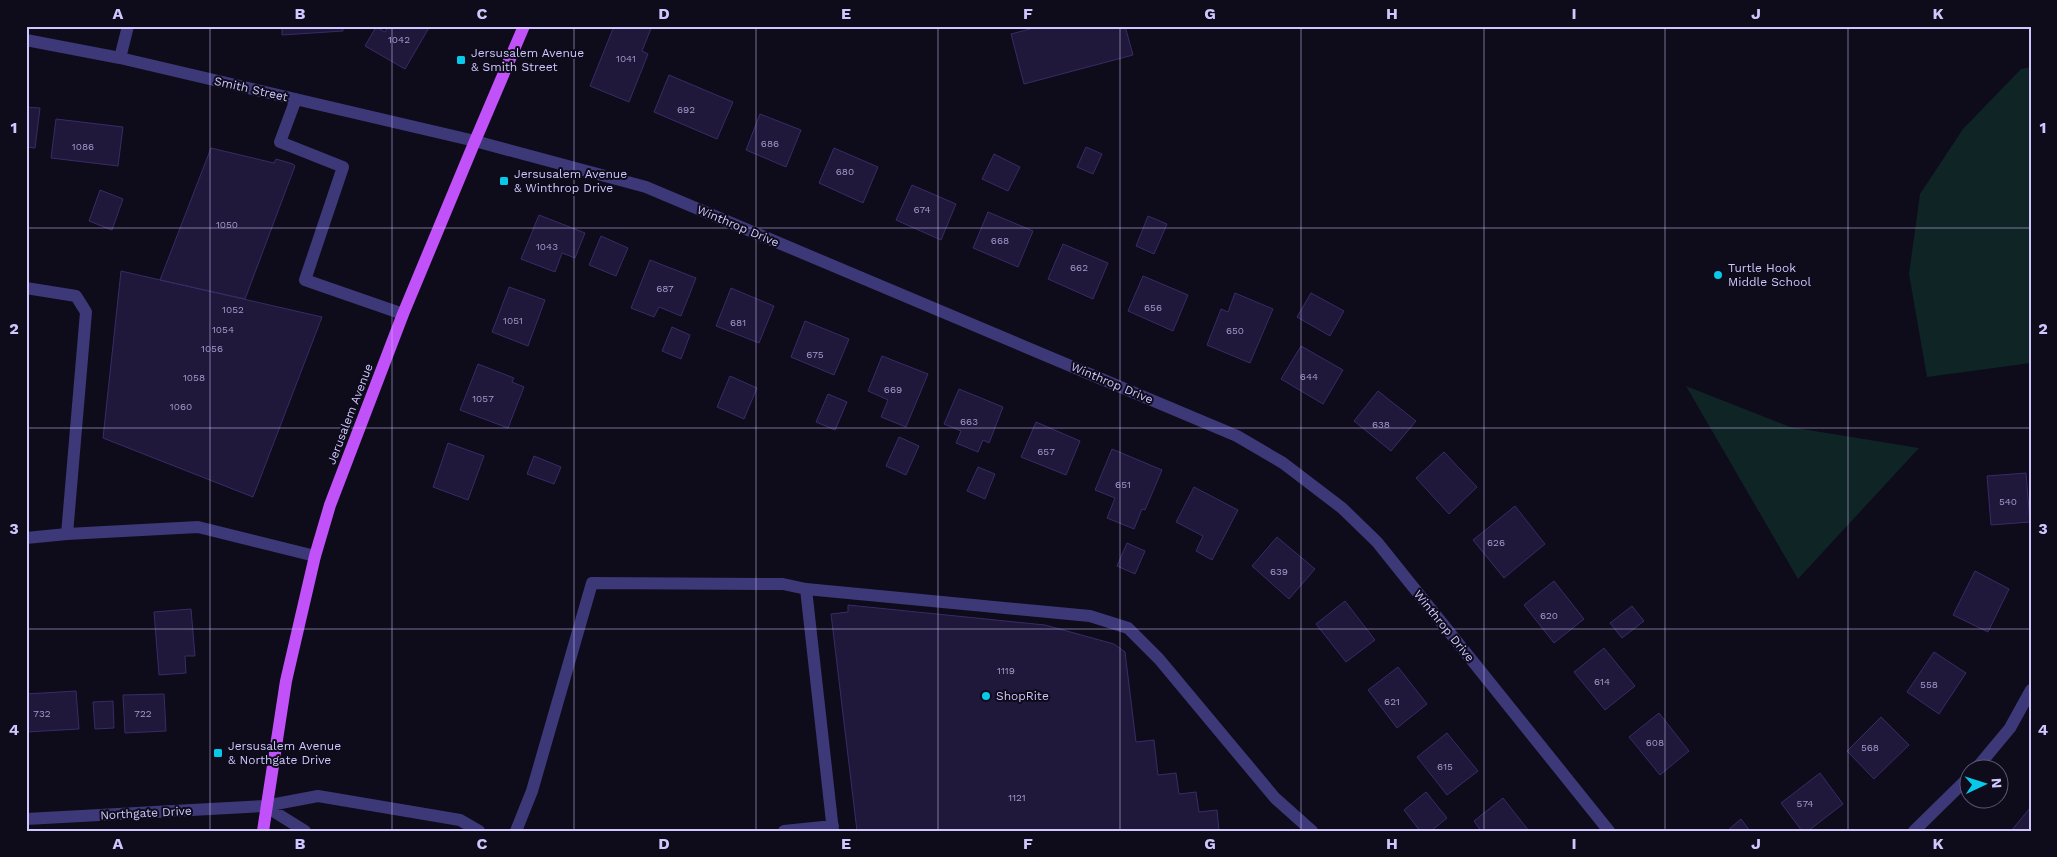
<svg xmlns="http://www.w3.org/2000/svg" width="2057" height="857" viewBox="0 0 2057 857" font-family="'Work Sans',sans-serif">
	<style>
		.green { fill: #0f2424 }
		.building { fill: #20183b; stroke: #392b66 }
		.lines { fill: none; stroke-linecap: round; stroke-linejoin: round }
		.minor { stroke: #3d3878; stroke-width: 12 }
		.major { stroke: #c152f9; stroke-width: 12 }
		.grid { fill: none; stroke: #cfc7fd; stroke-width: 1; stroke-opacity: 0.55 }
		.poi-dot { fill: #08c9e8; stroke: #0e0b1b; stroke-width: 2 }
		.labels { text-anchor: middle; stroke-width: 4; stroke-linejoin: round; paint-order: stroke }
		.number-label { font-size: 10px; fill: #a39bcc }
		.poi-label { font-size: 12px; fill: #cfc7fd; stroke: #0e0b1b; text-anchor: start }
		.street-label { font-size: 12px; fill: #cfc7fd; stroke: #0e0b1b }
		.neatline { fill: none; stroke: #cfc7fd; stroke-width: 2 }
		.grid-label { font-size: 16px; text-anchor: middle; font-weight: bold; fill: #cfc7fd }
	</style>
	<rect width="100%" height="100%" fill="#0e0b1b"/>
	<path class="green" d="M2031,67V363L1927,377L1909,274L1920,194L1963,129L2021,69Z
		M1686,386L1790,427L1919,448L1798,579Z"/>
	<path class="building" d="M282,26H343V31L282,35Z
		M388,26H430L405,69L365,46L376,27L385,32Z
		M614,26H652L642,51L648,54L629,102L590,86Z
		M1041,26H1125L1133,55L1024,84L1011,34Z
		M669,75L733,102L717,139L654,112Z
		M26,107L40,108L35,148L26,147Z
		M760,114L801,130L786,167L746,150Z
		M56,119L123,127L118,166L51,158Z
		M1086,147L1102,154L1093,174L1077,167Z
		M211,148L274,163L276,159L293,164L295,166L245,299L160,280Z
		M834,148L878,167L863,203L819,183Z
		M994,154L1020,167L1008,191L982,179Z
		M912,185L956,204L941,240L896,220Z
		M100,190L123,199L112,230L89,221Z
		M988,212L1033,231L1018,267L973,248Z
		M539,215L585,233L575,258L562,253L555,272L521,259Z
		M1148,216L1167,224L1154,254L1136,246Z
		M601,236L628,248L616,276L589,265Z
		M1063,244L1108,263L1093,299L1048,279Z
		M650,260L696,278L681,316L659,307L654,317L631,308Z
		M121,271L322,317L253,497L103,438Z
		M1143,276L1188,295L1173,331L1128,311Z
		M509,287L545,300L528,346L492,332Z
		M731,288L774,306L759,343L716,326Z
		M1235,293L1273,309L1250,363L1207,345L1221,309L1228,312Z
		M1311,293L1344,311L1330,336L1297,317Z
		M805,321L849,339L834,375L791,357Z
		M672,327L690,335L681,359L662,351Z
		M1301,346L1343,370L1323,404L1281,379Z
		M882,356L928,374L906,427L881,417L888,400L868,391Z
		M478,364L514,378L512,382L524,387L508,428L460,410Z
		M730,376L757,388L744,419L717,407Z
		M959,389L1003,407L989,443L983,440L978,452L956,443L961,431L944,424Z
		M1378,391L1416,421L1391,451L1354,421Z
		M828,394L847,402L835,430L816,422Z
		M1036,422L1080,441L1066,475L1021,457Z
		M899,437L919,446L906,475L886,466Z
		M448,443L484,456L468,500L433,487Z
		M1112,449L1162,470L1145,510L1142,509L1134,529L1107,518L1115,498L1095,490Z
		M1444,452L1477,487L1449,514L1416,478Z
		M534,456L561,467L554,484L527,474Z
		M978,467L995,474L985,499L967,491Z
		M2026,473L2030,522L1991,525L1987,476Z
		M1194,487L1238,510L1212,560L1196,551L1203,536L1176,522Z
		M1515,506L1545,544L1504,578L1473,540Z
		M1277,537L1315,569L1289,599L1252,566Z
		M1127,543L1145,551L1135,574L1117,566Z
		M1975,571L2009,589L1988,632L1953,615Z
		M1554,581L1584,619L1554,643L1524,605Z
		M1345,601L1375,640L1346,662L1316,624Z
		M848,605L1045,625L1114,644L1125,652L1136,742L1154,740L1158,775L1176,773L1179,794L1196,792L1199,812L1217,810L1219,831H857L831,614L848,612Z
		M1632,606L1644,621L1622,638L1610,623Z
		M191,609L195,656H185L186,673L159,675L154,612Z
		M1604,648L1635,686L1605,710L1574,672Z
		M1934,652L1966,673L1939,714L1907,692Z
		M1398,667L1427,704L1397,728L1368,690Z
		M76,691L79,729L26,732V694Z
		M164,694L166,731L125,733L123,695Z
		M113,701L114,728L95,729L93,702Z
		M1659,713L1689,751L1660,775L1629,737Z
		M1881,717L1909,745L1874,779L1847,751Z
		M1447,733L1478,771L1447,795L1417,757Z
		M1820,773L1843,804L1808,831H1802L1781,803Z
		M1426,792L1447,818L1431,831H1420L1404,810Z
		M1503,798L1529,831H1481L1474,821Z
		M2030,808L2031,831H2011Z
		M1741,819L1750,831H1727Z"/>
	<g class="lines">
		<path class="minor" d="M26,40L120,58L475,141L646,187L1237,436L1283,463L1342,508L1377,542L1609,831
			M120,58L128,26
			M296,99L280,142L343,167L305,280L403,314
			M26,288L76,296L86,312L67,534
			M26,538L67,534L198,527L315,556
			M806,589L833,831
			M1975,770L2010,728L2031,690
			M265,806L305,831
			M26,819L265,806L318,796L460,820L479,831
			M516,831L532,791L592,583L783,584L806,589L1090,616L1128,628L1159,659L1275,798L1312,831
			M784,831L833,826
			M1914,831L1970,776"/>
		<path class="major" d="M263,831L286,681L315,556L330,505L403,314L475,141L524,26"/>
	</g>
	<path class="grid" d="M210,26V831M392,26V831M574,26V831M756,26V831M938,26V831M1120,26V831M1301,26V831M1484,26V831M1665,26V831M1848,26V831M26,228H2031M26,428H2031M26,629H2031"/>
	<g class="poi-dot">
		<rect x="456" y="55" width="10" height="10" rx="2.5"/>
		<rect x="499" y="176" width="10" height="10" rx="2.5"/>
		<circle cx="1718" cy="275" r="5"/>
		<circle cx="986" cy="696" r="5"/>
		<rect x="213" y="748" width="10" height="10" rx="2.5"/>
	</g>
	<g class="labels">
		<g class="number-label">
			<text x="399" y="43">1042</text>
			<text x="626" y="62">1041</text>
			<text x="686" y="113">692</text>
			<text x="770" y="147">686</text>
			<text x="83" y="150">1086</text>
			<text x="845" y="175">680</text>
			<text x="922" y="213">674</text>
			<text x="227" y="228">1050</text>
			<text x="1000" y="244">668</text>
			<text x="547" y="250">1043</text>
			<text x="1079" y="271">662</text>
			<text x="665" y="292">687</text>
			<text x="1153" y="311">656</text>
			<text x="233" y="313">1052</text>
			<text x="513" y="324">1051</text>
			<text x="738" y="326">681</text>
			<text x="223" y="333">1054</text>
			<text x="1235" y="334">650</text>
			<text x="212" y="352">1056</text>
			<text x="815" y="358">675</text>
			<text x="1309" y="380">644</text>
			<text x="194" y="381">1058</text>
			<text x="893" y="393">669</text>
			<text x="483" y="402">1057</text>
			<text x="181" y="410">1060</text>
			<text x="969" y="425">663</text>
			<text x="1381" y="428">638</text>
			<text x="1046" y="455">657</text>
			<text x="1123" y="488">651</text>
			<text x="2008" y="505">540</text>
			<text x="1496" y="546">626</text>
			<text x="1279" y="575">639</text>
			<text x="1549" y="619">620</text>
			<text x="1006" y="674">1119</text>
			<text x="1602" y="685">614</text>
			<text x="1929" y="688">558</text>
			<text x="1392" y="705">621</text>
			<text x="42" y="717">732</text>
			<text x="143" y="717">722</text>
			<text x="1655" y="746">608</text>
			<text x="1870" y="751">568</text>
			<text x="1445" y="770">615</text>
			<text x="1017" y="801">1121</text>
			<text x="1805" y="807">574</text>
		</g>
		<g class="poi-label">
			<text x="471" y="57">Jersusalem Avenue<tspan x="471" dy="14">&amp; Smith Street</tspan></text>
			<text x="514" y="178">Jersusalem Avenue<tspan x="514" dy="14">&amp; Winthrop Drive</tspan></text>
			<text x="1728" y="272">Turtle Hook<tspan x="1728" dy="14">Middle School</tspan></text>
			<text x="996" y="700">ShopRite</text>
			<text x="228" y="750">Jersusalem Avenue<tspan x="228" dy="14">&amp; Northgate Drive</tspan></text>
		</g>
		<g class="street-label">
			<text transform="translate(251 89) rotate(13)" y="4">Smith Street</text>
			<text transform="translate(738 226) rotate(23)" y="4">Winthrop Drive</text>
			<text transform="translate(1112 383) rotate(23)" y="4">Winthrop Drive</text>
			<text transform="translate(350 414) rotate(-69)" y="4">Jerusalem Avenue</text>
			<text transform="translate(1444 626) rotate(51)" y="4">Winthrop Drive</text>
			<text transform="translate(146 813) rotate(-3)" y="4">Northgate Drive</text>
		</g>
	</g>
	<rect width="2057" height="857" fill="none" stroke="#0e0b1b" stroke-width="55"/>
	<g transform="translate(1984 784) rotate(86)"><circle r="24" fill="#0e0b1b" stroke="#5b5675"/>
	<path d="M0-4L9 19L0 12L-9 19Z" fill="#08c9e8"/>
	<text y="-8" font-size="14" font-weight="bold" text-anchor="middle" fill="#cfc7fd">N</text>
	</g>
	<rect x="28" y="28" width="2002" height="802" class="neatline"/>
	<g class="grid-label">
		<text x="118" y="19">A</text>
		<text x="300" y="19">B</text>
		<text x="482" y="19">C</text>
		<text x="664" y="19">D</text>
		<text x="846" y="19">E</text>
		<text x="1028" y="19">F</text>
		<text x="1210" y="19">G</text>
		<text x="1392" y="19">H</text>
		<text x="1574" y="19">I</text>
		<text x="1756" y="19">J</text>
		<text x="1938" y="19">K</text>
		<text x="14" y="133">1</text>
		<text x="2043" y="133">1</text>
		<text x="14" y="334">2</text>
		<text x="2043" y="334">2</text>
		<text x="14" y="534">3</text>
		<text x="2043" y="534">3</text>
		<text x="14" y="735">4</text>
		<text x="2043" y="735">4</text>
		<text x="118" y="849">A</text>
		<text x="300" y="849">B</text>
		<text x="482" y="849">C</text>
		<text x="664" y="849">D</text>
		<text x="846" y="849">E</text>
		<text x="1028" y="849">F</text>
		<text x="1210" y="849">G</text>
		<text x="1392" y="849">H</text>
		<text x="1574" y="849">I</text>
		<text x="1756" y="849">J</text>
		<text x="1938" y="849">K</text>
	</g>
</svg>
